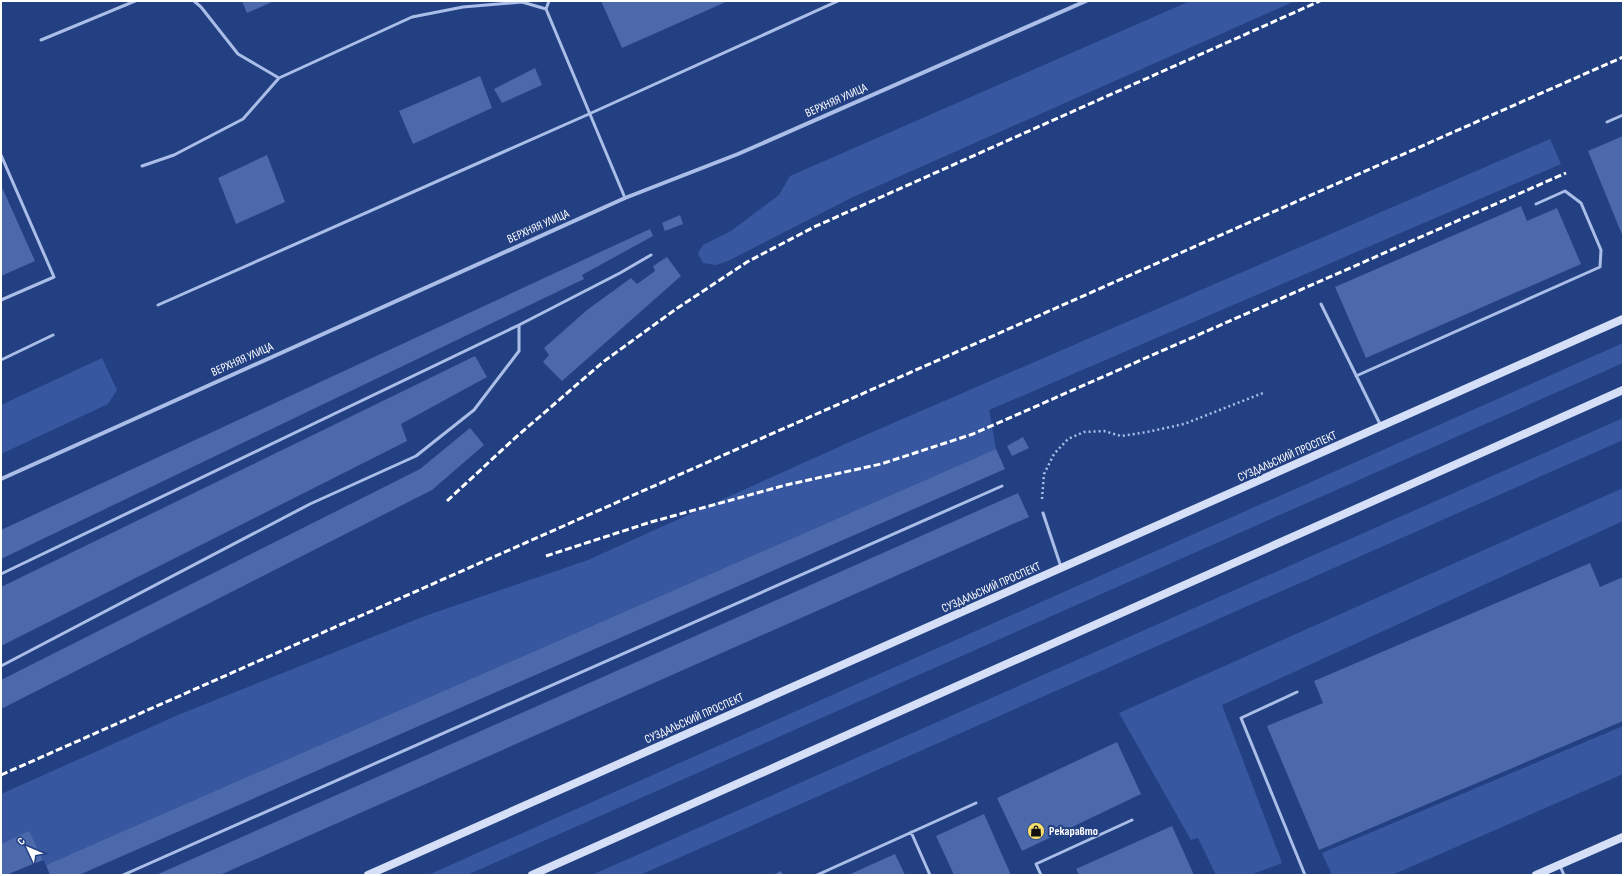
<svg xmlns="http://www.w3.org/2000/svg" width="1624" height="876" viewBox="0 0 1624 876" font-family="'Sofia Sans Condensed',sans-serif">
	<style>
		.green { fill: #3758a0 }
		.building { fill: #4b69ab }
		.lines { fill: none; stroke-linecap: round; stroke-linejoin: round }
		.path { stroke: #abbee8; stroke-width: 2.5; stroke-dasharray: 2 3; stroke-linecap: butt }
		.lane { stroke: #abbee8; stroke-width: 3 }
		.street { stroke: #abbee8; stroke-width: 4 }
		.secondary { stroke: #d5dff7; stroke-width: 8 }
		.rail { stroke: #fff; stroke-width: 3; stroke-dasharray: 7 3; stroke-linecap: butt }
		.labels { text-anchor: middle; stroke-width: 4; stroke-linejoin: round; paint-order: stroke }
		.street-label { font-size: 12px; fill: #fff; stroke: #234083 }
		.poi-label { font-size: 12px; font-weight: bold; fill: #fff; stroke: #234083; text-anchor: start }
	</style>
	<rect width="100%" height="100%" fill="#234083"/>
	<path class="green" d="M1190,1H1295L853,197L728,261L716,265L703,263L698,253L703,245L731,231L779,195L790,176Z
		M1550,139L1561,164L989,410L996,449L46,865L29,832L1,844V794L178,715L425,616L588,560L861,437Z
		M1623,343V363L467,875H428Z
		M102,358L117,390L108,404L1,454V405Z
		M1623,418V440L640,875H592Z
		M1623,488V521L1222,705L1282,863L1250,875H1216L1198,838L1191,840L1119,713Z
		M1623,726V774L1392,875H1332L1322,853Z"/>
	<path class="building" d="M242,1H274L247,13Z
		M601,1H728L622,48Z
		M535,68L542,85L502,103L494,89Z
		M480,76L492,108L413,144L399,111Z
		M1623,136V237L1588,151Z
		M267,155L285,202L236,224L218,178Z
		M1,185L35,261L1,276Z
		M1521,206L1527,221L1557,208L1581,264L1366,358L1335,287Z
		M680,215L683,224L665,231L662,223Z
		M650,229L653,236L582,275L584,279L1,559V530Z
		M667,257L681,276L562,381L543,362L549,355L544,348L587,310L631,278L637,284L655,271L653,266Z
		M475,356L487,377L401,424L407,441L1,646V587Z
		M470,428L484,445L432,490L1,709V680L420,469Z
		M1023,437L1029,448L1012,456L1007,446Z
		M996,449L1005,469L79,875H50L46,865Z
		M1018,493L1029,517L220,875H156Z
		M1590,563L1600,587L1623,577V721L1319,850L1267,726L1323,703L1314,681Z
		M1117,742L1141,794L1022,851L997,798Z
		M984,814L1011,875H954L936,836Z
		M1172,826L1194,875H1079L1076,869Z
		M29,831L43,860L6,875H1V844Z
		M895,854L905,875H848Z
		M781,871L783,875H773Z"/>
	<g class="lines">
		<path class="path" d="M1042,499L1044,474L1054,454L1068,439L1084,432L1104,431L1121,436L1147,432L1184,424L1263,393"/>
		<path class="lane" d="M194,1L201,7L238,54L279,78
			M546,9L549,1
			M41,40L135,1
			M1607,122L1623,115
			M1,155L54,277L1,300
			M142,166L174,155L243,119L279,78L412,17L463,7L522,2L546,9L625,198
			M1321,304L1381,426
			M158,305L589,114L838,1
			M1,360L53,335
			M1356,376L1600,267L1601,250L1581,203L1565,191L1536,204
			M1043,513L1061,567
			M1,574L519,325L620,273L651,255
			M1,666L310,504L416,456L474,410L519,351V325
			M1297,692L1241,718L1305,875
			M911,832L930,875
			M1560,866L1564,875
			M123,875L1002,486
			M817,875L976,803
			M1041,875L1036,864L1132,820"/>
		<path class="street" d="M1,479L625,198L738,154L1086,1"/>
		<path class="secondary" d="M368,875L1623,319
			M532,875L1623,390
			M1536,875L1623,837"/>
		<path class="rail" d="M447,501L515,438L603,362L676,309L747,262L814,227L1320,1
			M546,556L651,522L786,485L881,464L973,434L1566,173
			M1,775L1623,57"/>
	</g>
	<defs>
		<symbol id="shop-disc" viewBox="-11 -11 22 22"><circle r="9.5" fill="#f3de6d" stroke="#234083"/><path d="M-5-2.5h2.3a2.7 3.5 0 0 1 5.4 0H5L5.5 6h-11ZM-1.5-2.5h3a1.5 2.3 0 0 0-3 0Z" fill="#111"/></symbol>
	</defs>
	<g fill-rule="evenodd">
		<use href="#shop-disc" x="1026" y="821" width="20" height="20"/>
	</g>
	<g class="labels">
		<g class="street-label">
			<text transform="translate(836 100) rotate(-24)" y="4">ВЕРХНЯЯ УЛИЦА</text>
			<text transform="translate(538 226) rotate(-24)" y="4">ВЕРХНЯЯ УЛИЦА</text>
			<text transform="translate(242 359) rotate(-24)" y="4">ВЕРХНЯЯ УЛИЦА</text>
			<text transform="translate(1287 456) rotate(-24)" y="4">СУЗДАЛЬСКИЙ ПРОСПЕКТ</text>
			<text transform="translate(991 587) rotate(-24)" y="4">СУЗДАЛЬСКИЙ ПРОСПЕКТ</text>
			<text transform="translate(694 718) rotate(-24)" y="4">СУЗДАЛЬСКИЙ ПРОСПЕКТ</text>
		</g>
		<g class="poi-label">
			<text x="1049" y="835">Рекаравто</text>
		</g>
	</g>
	<rect width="1624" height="876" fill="none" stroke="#ffffff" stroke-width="4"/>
	<g transform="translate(28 848) rotate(314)" stroke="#234083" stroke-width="3" paint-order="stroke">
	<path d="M0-3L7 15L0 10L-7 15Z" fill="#ffffff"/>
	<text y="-6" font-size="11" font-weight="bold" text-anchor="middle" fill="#ffffff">С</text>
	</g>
</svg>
